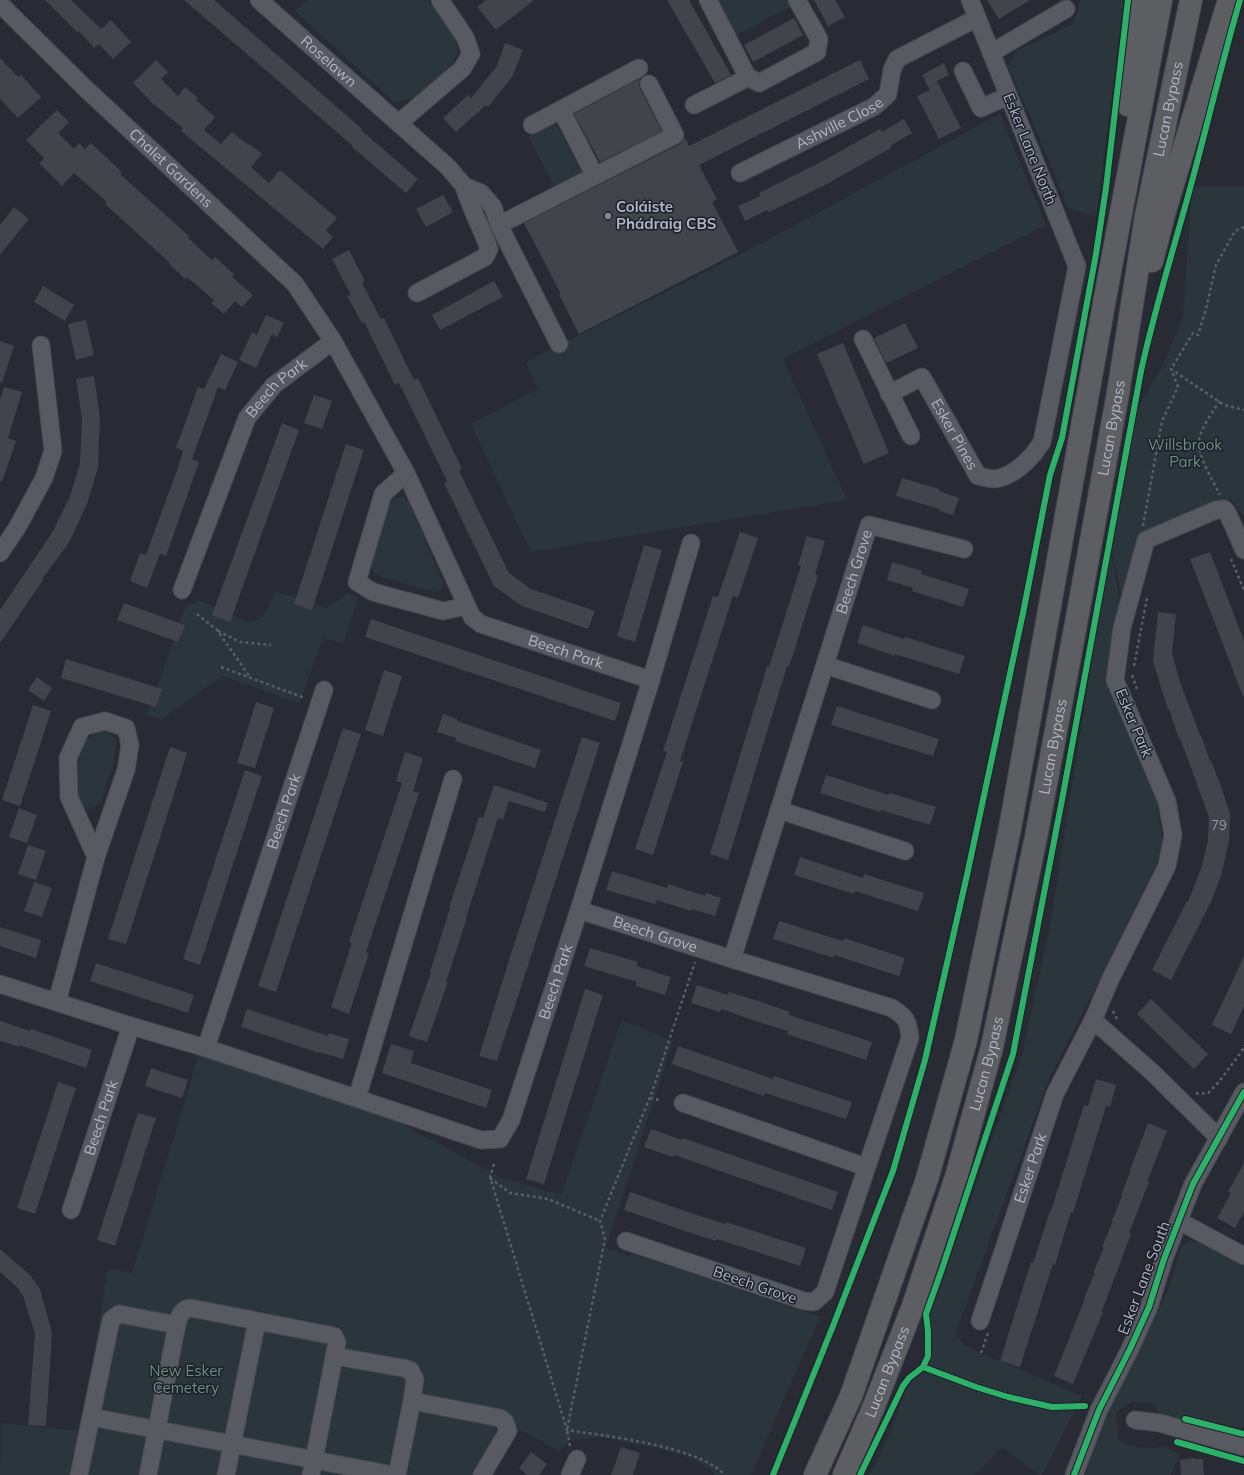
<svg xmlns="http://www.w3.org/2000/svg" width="1244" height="1475" viewBox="0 0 1244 1475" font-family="Mulish,sans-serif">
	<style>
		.green { fill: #2a363b }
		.building { fill: #42444b }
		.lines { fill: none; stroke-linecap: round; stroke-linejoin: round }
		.minor-casing { stroke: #45484d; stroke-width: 19 }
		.highway-casing { stroke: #44474f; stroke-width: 24 }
		.path { stroke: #5c5e64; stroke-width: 2.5; stroke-dasharray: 3 3; stroke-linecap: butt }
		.minor { stroke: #575a61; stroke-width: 17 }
		.highway { stroke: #5c5e61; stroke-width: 22 }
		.cycleway-casing { stroke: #1c202c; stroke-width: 8 }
		.cycleway { stroke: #2db169; stroke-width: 6 }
		.poi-dot { fill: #828591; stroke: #1c202c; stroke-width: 1.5 }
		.labels { text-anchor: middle; stroke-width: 3; stroke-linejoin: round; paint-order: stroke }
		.number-label { font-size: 13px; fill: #969aa5 }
		.street-label { font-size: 15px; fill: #b2b6c3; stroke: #1c202c }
		.poi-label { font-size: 15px; font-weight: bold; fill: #b2b6c3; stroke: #1c202c; text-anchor: start }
		.park-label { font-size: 15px; fill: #6c917b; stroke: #1c202c }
	</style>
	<rect width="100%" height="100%" fill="#282b33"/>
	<path class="green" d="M308,0H428L454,35L458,53L448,71L414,98L394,102L295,11Z
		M713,0H788L792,6L733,37Z
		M1080,0H1124L1096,217L1068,208L1042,144L1008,66L1017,51L1074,23Z
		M1000,114L1046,225L899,299L783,359L847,500L531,552L471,424L538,389L526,362L747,251Z
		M555,122L582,172L554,186L528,136Z
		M1192,187H1244V517L1231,499L1139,535L1123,607L1111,544L1132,417L1162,367L1183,318Z
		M404,496L409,503L443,582L440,590L433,592L379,576L372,570L371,562L389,504L396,498Z
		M1110,546L1121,609L1111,680L1157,797L1163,851L1109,961L1049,1079L956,1332L948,1324L965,1346L1082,1396L1042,1475H1039L1002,1447L975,1475H870L889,1435L909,1381L923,1370L927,1364L930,1353L929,1318L1022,1055L1050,926Z
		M275,591L327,608L348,593L359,597L343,644L323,638L299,703L222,676L162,719L147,715L185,608L199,600L249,623L263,617Z
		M97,730L108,733L117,739L114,761L100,803L88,810L79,802L76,788L80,755L85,742Z
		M622,1020L673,1041L606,1247L628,1256L633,1254L820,1317L751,1475H714L712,1470L691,1458L659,1449L600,1437L569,1441L560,1451L517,1429L491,1475H0L1,1423L81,1431L108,1269L132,1273L201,1048L352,1097L502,1178L561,1195Z
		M1190,1241L1202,1243L1244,1267V1426L1241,1430L1183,1416L1174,1423L1164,1418L1152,1403L1132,1401L1116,1412L1118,1440L1133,1447L1150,1448L1164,1446L1180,1454L1171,1475H1085L1107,1415L1170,1286L1181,1247Z"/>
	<path class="building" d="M45,0H71L101,29L111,20L131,42L113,59L99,44L94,48L79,31L78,33Z
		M184,0H214L362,129L361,130L418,179L406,193L352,147L353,146L296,97H297Z
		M486,0H534L496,30L477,7Z
		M667,0H689L731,75L715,83Z
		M814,0H835L845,17L828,26Z
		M987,0H1030L999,19Z
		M794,18L803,35L753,62L744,45Z
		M505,43L523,50L512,77L488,107L486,105L456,132L443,118L468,95L471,98L497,66Z
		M0,58L18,77L21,75L41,97L18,118L0,99Z
		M156,60L168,72L161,79L178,96L185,87L198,98L196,100L215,117L204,130L221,144L232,132L248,145L249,144L262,154L251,167L269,183L280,170L337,218L326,230L333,237L323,249L181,131L183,128L151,102L133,83Z
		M860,60L869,79L699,165L717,199L712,202L738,252L579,334L559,295L561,294L524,223L680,144L685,138L689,146Z
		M944,63L949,75L937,81L961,128L939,139L917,96L930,90L922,75Z
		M641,78L639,83L640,89L662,131L600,162L574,114Z
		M57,110L69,122L58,133L74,149L79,143L85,149L91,143L122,172L120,174L189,236L188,238L212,260L215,257L234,274L232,277L253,295L242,307L235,301L224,314L211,303L214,300L187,277L185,279L169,264L170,263L105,204L107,202L74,173L62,186L39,163L44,158L26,140Z
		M904,119L912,133L890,146L891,148L823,186L769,212L767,210L745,221L738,206L760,196L759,193L823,161L880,129L882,132Z
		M443,195L453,212L426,227L416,209Z
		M14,207L29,219L0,255V225Z
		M349,250L365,281L362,283L381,319L384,318L414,380L418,378L462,469L459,471L509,573L531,589L595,611L588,629L522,606L494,586L444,483L447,481L399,383L395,385L364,322L362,323L347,296L351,295L332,259Z
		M494,281L503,297L440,330L432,315Z
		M43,286L74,305L65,321L34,302Z
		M266,315L284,323L277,337L272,334L256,368L239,360L252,332L257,335Z
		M86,320L94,355L76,360L68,324Z
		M905,323L918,348L886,363L874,338Z
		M0,341L14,346L2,383L0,382Z
		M843,343L889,453L864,464L817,354Z
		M221,354L238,362L225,390L218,387L192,459L199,462L166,556L160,554L147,588L130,581L140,553L146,555L177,470L183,451L176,448L198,387L204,389Z
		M94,376L100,418L98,467L87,504L68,544L42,579L43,580L0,643V610L53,531L70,496L80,463L82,419L76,379Z
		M4,387L22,392L8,438L16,441L2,482L0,481V400Z
		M314,395L332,401L322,429L304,423Z
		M282,423L299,430L230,622L212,615Z
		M346,444L364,450L312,610L294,604Z
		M902,478L939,489V491L959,498L953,515L939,511V509L896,496Z
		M740,532L758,538L738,598L733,596L680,761L683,762L653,855L635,849L667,752L663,751L713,596L718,597Z
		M807,536L825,541L815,574L818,575L789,667L787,666L728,860L710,854L763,680L767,666L769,667L801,566L798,565Z
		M644,545L662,550L635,642L617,636Z
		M1210,552L1244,641V696H1243L1190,559Z
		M892,562L922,571L921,574L969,589L963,607L912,591L913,588L887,580Z
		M124,603L185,625L178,642L117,620Z
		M1158,612L1176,614L1172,653L1180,682L1200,735H1201L1210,761H1211L1221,786L1230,814L1229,840L1221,876L1211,902L1171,980L1152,970L1182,911L1187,901L1188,902L1201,869L1208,840L1209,817L1180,738L1179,739L1169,709L1168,710L1153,661Z
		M371,619L621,703L615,721L365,637Z
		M863,625L904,639L905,637L965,656L959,674L895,654V656L857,643Z
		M66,659L162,689L156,707L61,678Z
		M384,670L402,676L383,736L365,730Z
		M37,677L52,688L44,701L28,690Z
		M256,702L274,708L255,768L237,763Z
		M33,705L51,711L20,806L2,800Z
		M837,706L939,739L933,756L831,725Z
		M443,714L457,719V721L541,750L535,768L455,741L456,738L437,732Z
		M343,728L361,734L276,992L258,986Z
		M582,737L600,743L497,1061L479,1056L511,954Z
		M170,747L187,753L126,944L108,939Z
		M405,752L423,758L413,791L419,793L366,952L369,953L349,1014L331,1007L352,943L349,942L402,783L396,781Z
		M245,770L262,776L200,965L183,959Z
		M826,775L889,795L890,793L936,807L930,825L881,810L880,812L820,793Z
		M494,785L548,803L545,812L509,801L503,820L498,818L466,918H467L446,982H448L427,1042L409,1036L431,972H430L450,908H449L479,817L483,818Z
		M19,808L37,815L27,843L9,837Z
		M28,845L46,851L36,880L18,874Z
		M800,857L863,878L864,874L924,893L918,911L855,891L854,894L794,875Z
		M612,871L667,888L668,884L705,896L706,893L721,898L715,916L692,909L691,911L657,900L655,904L606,890Z
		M34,882L52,888L42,917L24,911Z
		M779,921L843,941L844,938L905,958L899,976L834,955V958L773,939Z
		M0,927L41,940L36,958L0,946Z
		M590,948L638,962L636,966L671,977L665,995L636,986L637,982L584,966Z
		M1244,956V1006L1231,1034L1212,1025Z
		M96,963L194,995L188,1013L90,981Z
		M697,985L728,995L729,992L758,1001L790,1012L789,1015L872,1042L866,1060L787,1034L788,1031L756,1021L721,1009L720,1012L691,1003Z
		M585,989L603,995L544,1184L526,1179Z
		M1151,999L1208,1054L1194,1069L1137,1014Z
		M247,1009L328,1036L329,1033L349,1039L343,1059L319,1052V1053L241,1027Z
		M0,1021L30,1031L31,1029L92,1050L86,1068L19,1045V1047L0,1041Z
		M391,1044L414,1051L411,1063L492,1090L486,1108L382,1073Z
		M678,1046L773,1079L774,1076L852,1102L846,1119L765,1093L764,1096L672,1064Z
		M151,1068L188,1080L182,1098L145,1086Z
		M1096,1079L1116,1085L1110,1107L1106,1106L1073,1213L1071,1212L1055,1265L1053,1264L1020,1367L1000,1361L1031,1262L1033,1263L1050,1211H1051L1084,1105L1088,1106Z
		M58,1082L76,1088L35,1214L17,1208Z
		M138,1113L156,1118L115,1246L97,1240Z
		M1148,1123L1167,1131L1147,1182H1149L1129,1233L1131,1234L1102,1311L1103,1312L1073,1384L1054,1376L1085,1299L1084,1298L1095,1273H1093L1104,1248L1102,1247L1113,1221H1112L1122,1196L1121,1195L1131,1170H1130Z
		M651,1129L682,1140L683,1138L838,1192L832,1210L674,1155L673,1157L644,1147Z
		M1244,1163V1212L1235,1228L1217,1218L1231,1193L1228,1192Z
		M630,1192L691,1213L725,1224L726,1222L806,1248L800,1266L717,1239L716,1241L688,1232L624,1210Z
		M0,1249L30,1275L40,1289L52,1333L46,1426L28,1425L35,1334L23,1296L17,1287L0,1272Z
		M621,1447L640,1453L633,1475H611Z
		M531,1452L547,1464L539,1475H527L519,1468Z
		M1194,1458L1195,1459H1203L1204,1475H1181L1180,1460Z"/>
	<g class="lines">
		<defs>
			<g id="minor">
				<path id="s1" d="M259,0L448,167L464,186L481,193L493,207L499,225L559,344"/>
				<path d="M708,0L747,76L759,83L817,52L819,39L797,0"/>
				<path id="s2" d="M0,4L85,88L295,284L333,341"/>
				<path d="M991,53L1066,9"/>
				<path d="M963,71L981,108L1008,96"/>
				<path d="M694,105L743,80L747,76"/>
				<path d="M561,110L595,176"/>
				<path d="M400,122L462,69L471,54L465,37L440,0"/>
				<path d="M532,125L639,68"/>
				<path id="s3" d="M740,173L875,106L888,94L892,70L897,59L977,18"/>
				<path d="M499,225L675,135L649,84"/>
				<path d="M417,293L485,257L489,249C482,228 470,208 464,186"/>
				<path d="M863,339L911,436"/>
				<path id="s4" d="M889,394L922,377L978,476C983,477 989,479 994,479C1014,477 1032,458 1042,442L1077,266L970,0"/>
				<path d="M406,473L383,494L357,582L373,592L443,611L458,608L465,605"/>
				<path d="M0,553L17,528L44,478L53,451L41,345"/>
				<path id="s5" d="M182,590L247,418L274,385L333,341L406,473L472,617L481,624L651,680"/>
				<path d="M825,665L932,700"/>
				<path d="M105,721L126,728L130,745L126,770L96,857L69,797L68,758L82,727Z"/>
				<path d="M779,810L905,851"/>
				<path id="s6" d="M579,910L732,959L892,1008C907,1018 908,1021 910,1038L825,1292L814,1302L804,1301L626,1241"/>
				<path id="s7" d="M732,959L869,525L964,549"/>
				<path id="s8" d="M0,984L131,1026L206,1048L481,1140L500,1139L511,1120L579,910L651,680L691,543"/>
				<path d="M57,1002L96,857"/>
				<path d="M1093,1020L1153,1073L1219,1138"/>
				<path id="s9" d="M206,1048L324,690"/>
				<path d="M357,1098L453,779"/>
				<path d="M683,1103L866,1167"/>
				<path id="s10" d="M71,1210L131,1026"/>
				<path d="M1179,1221L1244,1256"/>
				<path id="s11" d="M980,1321L1055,1094L1093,1020L1111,978L1167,866L1173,835L1167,801L1115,680L1122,628L1146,540L1216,510L1224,509L1227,512L1244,550"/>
				<path d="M334,1356L403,1368L410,1370L415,1379L412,1401"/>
				<path d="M91,1417L393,1475"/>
				<path d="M1135,1420L1160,1423L1244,1447"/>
				<path d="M79,1475L111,1320L119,1314L177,1325"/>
				<path d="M148,1475L178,1319C182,1312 183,1309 191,1308L334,1336L337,1342L311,1475"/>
				<path d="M226,1475L257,1321"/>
				<path d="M397,1475L412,1401L500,1418L505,1422L508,1431L482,1475"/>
				<path d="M570,1475L577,1459"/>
				<path d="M1074,1475L1099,1410L1130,1349L1149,1307L1164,1259L1193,1184L1244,1092"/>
			</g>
			<g id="highway">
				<path d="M1128,105L1139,0"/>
				<path d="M1152,261L1165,210L1229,0"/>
				<path d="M815,1475L851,1396L927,1179L966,1040L1010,828L1106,293L1161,0"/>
				<path id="s12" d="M844,1475L874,1406L913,1306L957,1174L992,1047L1036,837L1075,629L1118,393L1146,216L1191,0"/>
			</g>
		</defs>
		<use href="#minor" class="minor-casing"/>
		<use href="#highway" class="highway-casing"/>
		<path class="path" d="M1244,227L1235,231L1216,265L1206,309L1198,335L1193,333L1171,369L1224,405L1244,410
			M1220,401C1213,411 1201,428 1199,440C1196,453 1214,483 1220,495
			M1143,526L1162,421L1178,387L1171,369
			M1231,559L1244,590
			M197,614L217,630L250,677
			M218,631L240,642L271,645
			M1134,666L1147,598
			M221,667L305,698
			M1132,675L1137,689
			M1113,1011L1118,1021
			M1196,1093L1199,1094L1208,1093L1218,1083L1242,1051L1244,1045
			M650,1098L659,1100
			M494,1164L490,1177L567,1430C606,1436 698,1446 725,1475
			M490,1178L510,1193L548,1199L600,1221
			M981,1353L988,1333
			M570,1446L567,1430L605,1239L600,1221L652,1092L695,962"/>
		<use href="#minor" class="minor"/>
		<use href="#highway" class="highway"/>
		<defs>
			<path id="cycleway" d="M923,1367L976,1387L1008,1397L1052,1407L1085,1406
				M1185,1419L1244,1434
				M1177,1442L1244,1461
				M773,1475L833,1326L893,1171L925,1060L967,875L1023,613L1050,475L1062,438L1096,254L1106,188L1128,0
				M860,1475L903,1386L909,1378L923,1367L928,1356V1331L926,1314L942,1269L1013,1054L1062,800L1141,371C1154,312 1172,254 1188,196C1206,131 1221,65 1240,0
				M1074,1475L1099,1410L1130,1349L1149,1307L1164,1259L1193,1184L1244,1092"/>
		</defs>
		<use href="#cycleway" class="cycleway-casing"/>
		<use href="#cycleway" class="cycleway"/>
	</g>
	<circle class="poi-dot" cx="608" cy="216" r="4"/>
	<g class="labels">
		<g class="number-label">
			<text x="1219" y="830">79</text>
		</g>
		<g class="street-label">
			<text dy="5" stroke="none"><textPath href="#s1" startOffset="93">Roselawn</textPath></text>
			<text dy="5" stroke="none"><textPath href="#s12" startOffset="1408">Lucan Bypass</textPath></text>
			<text dy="5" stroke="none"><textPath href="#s3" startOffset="111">Ashville Close</textPath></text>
			<text transform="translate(1030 149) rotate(68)" y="5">Esker Lane North</text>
			<text dy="5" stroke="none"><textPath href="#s2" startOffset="237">Chalet Gardens</textPath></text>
			<text dy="5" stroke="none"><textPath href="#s5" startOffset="226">Beech Park</textPath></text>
			<text dy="5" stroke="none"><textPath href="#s12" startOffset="1084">Lucan Bypass</textPath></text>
			<text dy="5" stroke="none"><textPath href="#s4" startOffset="103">Esker Pines</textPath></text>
			<text dy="5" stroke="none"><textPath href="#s7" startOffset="406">Beech Grove</textPath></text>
			<text dy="5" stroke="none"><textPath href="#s5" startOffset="710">Beech Park</textPath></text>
			<text transform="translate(1134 723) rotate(67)" y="5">Esker Park</text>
			<text dy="5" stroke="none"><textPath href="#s12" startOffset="760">Lucan Bypass</textPath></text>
			<text dy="5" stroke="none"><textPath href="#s9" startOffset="249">Beech Park</textPath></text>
			<text dy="5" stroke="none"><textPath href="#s6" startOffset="80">Beech Grove</textPath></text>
			<text dy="5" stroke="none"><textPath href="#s8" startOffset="692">Beech Park</textPath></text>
			<text dy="5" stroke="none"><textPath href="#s12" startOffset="436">Lucan Bypass</textPath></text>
			<text dy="5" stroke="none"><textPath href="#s10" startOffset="97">Beech Park</textPath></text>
			<text dy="5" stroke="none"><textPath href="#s11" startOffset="161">Esker Park</textPath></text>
			<text transform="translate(1144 1278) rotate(-69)" y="5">Esker Lane South</text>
			<text transform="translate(755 1285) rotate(19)" y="5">Beech Grove</text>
			<text dy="5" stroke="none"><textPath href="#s12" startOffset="112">Lucan Bypass</textPath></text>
		</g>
		<g class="poi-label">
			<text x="616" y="212">Coláiste<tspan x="616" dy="17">Phádraig CBS</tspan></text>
		</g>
		<g class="park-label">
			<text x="1185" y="450">Willsbrook<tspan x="1185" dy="17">Park</tspan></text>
			<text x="186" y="1376">New Esker<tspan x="186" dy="17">Cemetery</tspan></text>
		</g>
	</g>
</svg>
